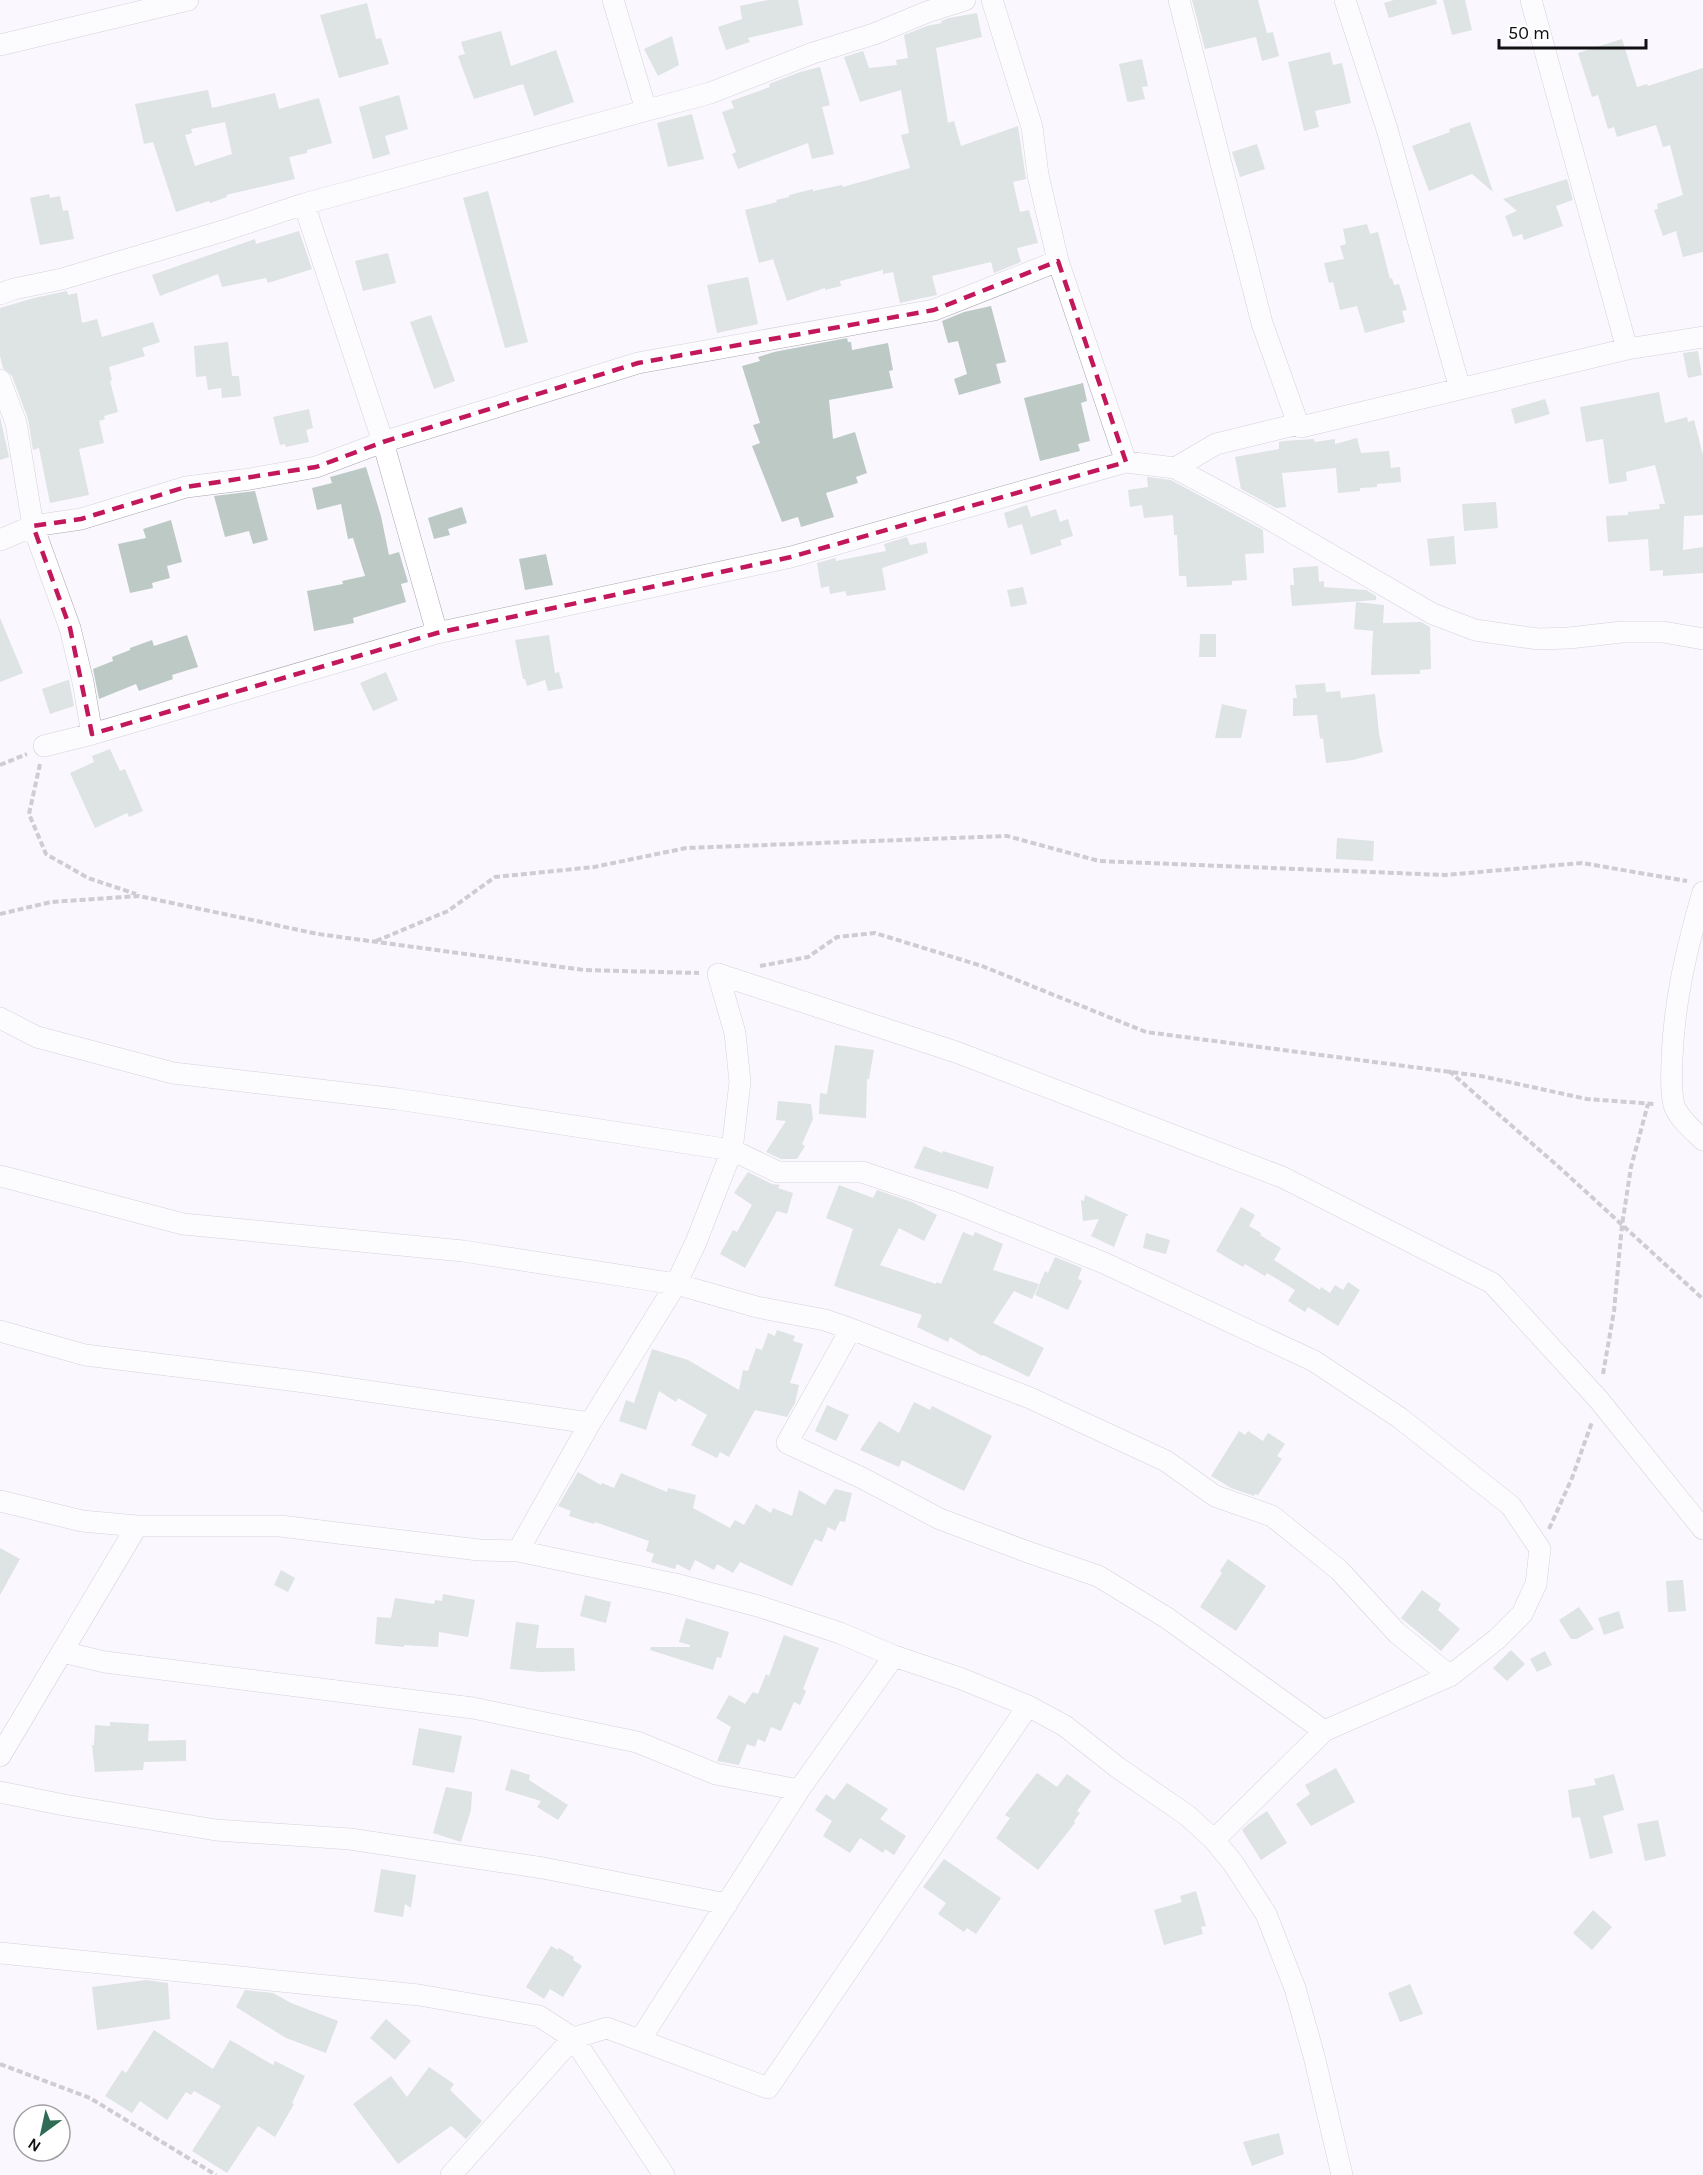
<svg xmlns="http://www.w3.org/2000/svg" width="1703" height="2175" viewBox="0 0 1703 2175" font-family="Karla,sans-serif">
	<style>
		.building { fill: #bdc9c4; fill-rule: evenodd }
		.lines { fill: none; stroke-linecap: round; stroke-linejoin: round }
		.minor-casing { stroke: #a9a6af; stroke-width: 22 }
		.path { stroke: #9b999e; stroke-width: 4; stroke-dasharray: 6 3; stroke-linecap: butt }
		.minor { stroke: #fff; stroke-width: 21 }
		.marked { fill: none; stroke: #c2185b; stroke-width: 4.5; stroke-dasharray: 12 8; stroke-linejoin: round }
	</style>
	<rect width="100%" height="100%" fill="#faf8fe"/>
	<path class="building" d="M768,0H798L803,25L748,38L750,42L726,50L718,27L742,19L740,6Z
		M1192,0H1258L1267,33L1273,32L1279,56L1262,61L1256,37L1205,49Z
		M1394,0H1436L1437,4L1389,18L1384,3Z
		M1443,0H1465L1472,30L1452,35Z
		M367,3L376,39L381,38L389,64L339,78L320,15Z
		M977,13L982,37L936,48L948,123L954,121L961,146L1018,126L1026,179L1013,182L1020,212L1029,210L1038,243L1017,248L1021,262L994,273L991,262L932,276L937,295L904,302L900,303L893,272L883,274V270L840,281L841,286L825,290V288L787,301L773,259L759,263L745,210L777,202L776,200L789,197V195L813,189V191L842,185L843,187L910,168L901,135L909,133L901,90L860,102L844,57L863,51L869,68L897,65L896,60L908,58L904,35L927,26L942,23L941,21L949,18Z
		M501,31L511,66L556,50L574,102L534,116L523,84L474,99L458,56L465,54L461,42Z
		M672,36L679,65L658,76L644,49Z
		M1622,39L1637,87L1647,84L1648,86L1703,68V252L1683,257L1676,231L1663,236L1654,210L1658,209L1657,204L1683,195L1670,145L1663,147L1656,125L1617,137L1614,127L1608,129L1598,95L1592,97L1578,53Z
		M1330,52L1333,65L1342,63L1351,103L1315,111L1319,127L1304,131L1288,62Z
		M1142,59L1148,86L1142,87L1145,99L1130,102L1127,101L1119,64Z
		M820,67L830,105L822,107L834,154L812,159L808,143L738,169L732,154L736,152L722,112L734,108L731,101L770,87L769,84L800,72Z
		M208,90L212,108L275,93L279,109L319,98L332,143L307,150V153L289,157L295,179L226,195L227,197L210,203L209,201L176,212L153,142L144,144L135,104ZM225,122L232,154L195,166L185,135L192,133L191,129Z
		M399,95L408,129L385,136L390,154L373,159L359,107Z
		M692,114L704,159L668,167L657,123Z
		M1470,122L1493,192L1472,174L1429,191L1412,146L1450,132L1449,129Z
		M1257,144L1265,169L1240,177L1232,152Z
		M1567,179L1573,200L1556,206L1563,226L1524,240L1522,234L1513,237L1505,216L1517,211L1503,199Z
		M488,191L528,342L505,348L463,198Z
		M49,194L50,198L60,196L63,211L68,210L74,239L40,245L30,198Z
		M1367,224L1370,234L1378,232L1390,279L1392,278L1394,285L1399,284L1407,310L1402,311L1405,322L1365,333L1357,306L1340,310L1333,282L1329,283L1324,263L1344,259L1340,246L1346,244L1343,229Z
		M299,231L312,269L268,283L266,278L222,287L218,274L160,296L152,275L255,239L256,244Z
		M388,253L396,283L363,291L355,261Z
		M748,277L758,324L717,333L707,285Z
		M67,291L68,295L77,293L82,323L97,319L102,337L153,322L160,342L142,348L145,356L109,367L112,380L110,381L118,412L104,416L105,419L99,421L104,443L79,449L89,495L50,503L39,448L33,450L28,419L12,376L3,368L0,356V308L34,298Z
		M991,306L1006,362L996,364L1001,383L959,395L954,379L967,374L958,341L948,343L942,321L964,312Z
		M431,315L455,381L434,389L410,322Z
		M847,338L848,342H851L852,350L888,343L893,370L889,371L893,388L829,400L833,439L855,432L867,473L856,477L858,483L826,493L834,517L801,527L798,517L782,522L752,446L760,443L753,425L760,423L742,366L760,361L758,357L774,352Z
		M228,342L232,376H239L241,396L222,398L221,388L208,390L206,376L196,377L194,346Z
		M1698,351L1702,375L1688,378L1683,353Z
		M1083,383L1087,401L1081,403L1090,441L1078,444L1080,451L1040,461L1024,398Z
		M1659,392L1665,423L1687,417L1688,422L1694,420L1703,455V515L1684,516L1683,550L1703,547V573L1663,576V570L1650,571L1648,539L1608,542L1606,516L1628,515V512L1660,509L1659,504H1665L1655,465L1626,472L1627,481L1609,484L1603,439L1586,442L1580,407Z
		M1545,399L1550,414L1515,424L1511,409Z
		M309,409L313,428L306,430L309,442L286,447L285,444L280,445L273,417Z
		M0,417L9,457L0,460Z
		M1357,438L1361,453L1389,451L1391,468L1400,467L1401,482L1377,484V487L1360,488V491L1338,493L1336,468L1282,473L1286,507L1276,508L1241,489L1235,457L1279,449V442L1284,441L1314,439L1315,442L1335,439V444Z
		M366,467L381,516L389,555L399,552L408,582L401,584L406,602L353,618L354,623L314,631L307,591L343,584L342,581L365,576L353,538L348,539L341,504L317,510L312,488L332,483L330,477Z
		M1147,477L1171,480L1263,530L1264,553L1245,554L1247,580L1232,581V585L1187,587L1186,576H1179L1177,535H1174L1173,515L1144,518L1142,505L1130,507L1128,490L1148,487Z
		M255,491L268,540L253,544L249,531L225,537L214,496Z
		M1496,502L1498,528L1464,531L1462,504Z
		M1027,505L1031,517L1056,509L1060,522L1068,519L1073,536L1060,540L1062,545L1031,555L1022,524L1008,528L1004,513Z
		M462,507L467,523L448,529L450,535L434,539L428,518Z
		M171,520L182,562L167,566L170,578L152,583L153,588L130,593L118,544L146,538L143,529Z
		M1454,536L1456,564L1430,566L1427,539Z
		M907,537L910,545L926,542L928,553L882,568L886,590L847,596L845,591L830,594L829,586L821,588L817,563L835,558L836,561L886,551L884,544Z
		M546,554L553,585L525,590L519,559Z
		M1318,566L1319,582L1324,581V587L1366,590L1376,596V600L1292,606L1290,585H1294L1293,568Z
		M1023,587L1027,604L1011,607L1007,590Z
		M1356,602L1384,605L1383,623L1421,622L1430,627L1431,669L1420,670V674L1371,675L1373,631L1354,629Z
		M0,618L23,673L0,682Z
		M1200,634H1216V657H1199Z
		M187,635L198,667L172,675L173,679L139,691L136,684L99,699L93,669L113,661L112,657L130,650V648L152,640L154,646Z
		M549,635L555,673L559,672L563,688L548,691L545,680L527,686L525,679H523L515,640Z
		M386,672L398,700L373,711L360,683Z
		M68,680H69L74,706L50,714L42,689Z
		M1325,683L1326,692L1340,691L1341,698L1375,694L1379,734L1383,752L1353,760L1326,763L1323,738L1320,739L1317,715L1293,716V698H1297L1295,685Z
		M1222,704L1247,710L1241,738H1215Z
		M110,749L120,771L125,769L143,811L129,817L127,813L95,828L70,773L94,762L92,756Z
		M1337,838L1374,841L1373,861L1336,859Z
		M835,1045L874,1050L869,1079H867L866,1118L819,1114L820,1093L827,1094Z
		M778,1101L811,1104L813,1119L802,1144L805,1146L797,1159H781L766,1152L786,1121L776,1120Z
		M924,1146L942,1153L943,1151L994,1167L988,1189L914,1168Z
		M748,1172L772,1184L780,1185L778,1188L793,1193L787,1214L777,1211L745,1268L720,1254L733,1230L737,1232L752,1205L734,1193Z
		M839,1185L873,1198L877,1190L912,1202L937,1215L924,1241L899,1228L880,1265L936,1284L937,1282L941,1284L963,1232L973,1236L975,1232L1003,1244L993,1270L1039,1284L1032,1299L1014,1291L993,1323L1044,1348L1029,1377L983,1355L982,1356L950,1337L948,1342L917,1327L922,1315L834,1286L853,1229L826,1218Z
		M1085,1195L1129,1215L1126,1216L1114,1247L1091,1236L1099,1219L1083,1221L1081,1200L1084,1201Z
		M1241,1207L1255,1215L1249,1226L1261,1233L1260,1235L1281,1248L1274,1260L1320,1290L1321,1287L1330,1293L1335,1285L1343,1290L1348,1282L1360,1290L1338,1326L1308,1307L1305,1312L1288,1301L1295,1290L1267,1273L1265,1276L1245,1264L1243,1267L1216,1251Z
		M1146,1233L1170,1240L1166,1254L1143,1248Z
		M1055,1257L1082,1268L1078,1279L1082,1281L1068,1310L1035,1295L1045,1271L1048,1273Z
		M777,1330L795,1336L793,1341L803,1344L790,1383L799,1385L795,1403L787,1417L755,1410L729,1457L720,1452L717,1458L691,1445L707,1415L678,1398L676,1402L659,1391L646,1430L619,1421L626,1400L634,1403L652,1349L688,1360L739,1390L743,1370L748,1371L756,1348L762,1350L768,1333L775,1336Z
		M914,1402L930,1410L932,1406L992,1436L964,1491L902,1460L899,1467L860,1450L879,1421L899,1433Z
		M827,1405L849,1415L836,1441L815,1431Z
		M1239,1431L1245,1435L1248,1431L1263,1441L1268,1433L1285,1444L1277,1456L1282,1459L1258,1495L1255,1494L1254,1496L1231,1488L1211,1476Z
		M578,1472L601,1485L602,1483L614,1488L621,1473L667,1492L668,1488L696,1495L693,1508L730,1528L735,1520L744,1525L756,1504L771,1513L773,1508L792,1516L799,1490L825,1505L835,1489L852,1493L845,1522L840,1521L835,1531L828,1527L822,1542L815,1539L792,1586L740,1562L733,1573L717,1564L714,1570L695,1560L690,1571L677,1564L675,1569L651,1562L654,1554L646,1551L649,1541L595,1522L594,1524L569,1516L571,1511L558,1506Z
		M0,1548L20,1559L0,1595Z
		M1228,1559L1266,1586L1236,1631L1200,1607L1222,1573L1220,1571Z
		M281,1570L295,1578L288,1592L274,1585Z
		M1683,1580L1686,1611L1668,1612L1666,1581Z
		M1422,1590L1441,1604L1438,1610L1460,1629L1441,1651L1401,1618Z
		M443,1594L475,1600L468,1637L439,1632L438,1647L404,1645V1647L375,1644L377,1617L391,1618L395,1598L434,1604L435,1600L442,1601Z
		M585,1595L611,1602L606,1623L580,1616Z
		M1579,1607L1594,1629L1577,1639H1571L1559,1620Z
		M1619,1611L1624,1628L1604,1635L1598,1618Z
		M686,1618L729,1632L721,1658L717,1657L713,1670L650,1650L651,1647H690V1645L679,1642Z
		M516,1622L539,1625L536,1648H574L575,1671L540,1672L510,1669Z
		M784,1635L819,1648L803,1689L806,1691L800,1705L794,1702L781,1731L771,1727L765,1742L758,1739L755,1747L747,1744L739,1765L717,1761L731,1727L716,1718L729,1695L745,1704L753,1692L758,1694L766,1674L769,1676Z
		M1511,1650L1525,1664L1507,1681L1493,1668Z
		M1545,1651L1552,1665L1537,1672L1530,1659Z
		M110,1722L149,1724L148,1741L186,1740V1761L144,1762L143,1770L95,1772L92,1745H94L95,1725L110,1726Z
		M419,1728L462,1736L454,1773L412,1765Z
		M1336,1768L1355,1802L1311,1826L1296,1804L1310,1794L1305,1785Z
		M511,1769L530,1775L529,1780L568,1805L558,1820L537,1807L541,1801L505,1790Z
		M1037,1773L1057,1787L1067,1774L1091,1791L1077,1811L1080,1813L1074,1821L1075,1823L1038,1870L996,1838L1010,1818L1005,1815Z
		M1614,1774L1624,1810L1603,1816L1613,1853L1590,1859L1580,1817L1572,1818L1568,1790L1596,1785L1594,1779Z
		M847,1783L888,1809L880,1819L906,1836L894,1855L885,1849L883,1853L860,1838L850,1853L823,1836L832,1821L815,1810L826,1794L834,1800Z
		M446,1787L472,1792L471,1810L461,1842L433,1833Z
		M1267,1811L1287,1843L1261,1860L1242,1830L1251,1822Z
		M1658,1820L1666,1856L1645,1861L1637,1824Z
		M944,1859L1001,1898L976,1934L967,1928L964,1932L938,1914L946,1903L923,1887Z
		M381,1869L416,1875L411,1908L405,1904L403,1917L374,1912Z
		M1196,1891L1206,1926L1201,1927L1203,1934L1164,1945L1154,1910L1182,1902L1180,1896Z
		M1593,1910L1612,1927L1592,1950L1573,1933Z
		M551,1946L558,1950L559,1948L574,1957L573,1960L582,1966L563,1997L550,1989L544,1999L526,1987Z
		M146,1980L168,1983L170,2019L97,2030L92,1987Z
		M1410,1984L1423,2014L1400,2022L1388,1993Z
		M245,1990L273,1993L291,2003L338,2021L326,2053L286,2038L236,2007Z
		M386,2019L411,2041L395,2060L370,2038Z
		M154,2030L213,2069L230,2040L273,2065L275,2061L305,2076L292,2103L294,2104L275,2137L258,2126L227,2173L192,2151L221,2106L194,2091L191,2095L186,2092L167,2120L140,2101L132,2113L105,2096L122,2070L126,2073Z
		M429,2067L454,2084L450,2090L482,2121L466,2139L451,2126L398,2164L353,2104L391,2076L407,2097Z
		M1279,2133L1284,2154L1252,2166L1243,2142Z"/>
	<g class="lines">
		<defs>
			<path id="minor" d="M613,0L646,110
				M992,0L1032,127L1038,175L1058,261L1126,462
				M1179,0L1262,323L1298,424
				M1345,0L1387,129L1460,389
				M1531,0L1627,349
				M0,45L188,0
				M304,204L383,442L437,633
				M0,294L14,289L62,279L226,230L304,204L710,93L813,53L874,34L927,12L965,0
				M0,380L16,423L33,526L70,628L83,682L92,734
				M1175,468L1257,512L1433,614L1475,630L1538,639L1569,638L1622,632H1663L1703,639
				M0,540L33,526L81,519L186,487L250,479L316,467L383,442L638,363L934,310L1058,261
				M44,746L92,734L437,633L791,557L1126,462L1175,468L1216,444L1298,424L1301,427L1627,349L1703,337
				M1703,892C1687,947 1674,1001 1672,1059C1672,1074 1670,1090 1674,1105C1678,1118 1693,1130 1703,1140
				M718,974L956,1052L1282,1177L1492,1283L1599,1400L1703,1529
				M0,1018L37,1037L173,1073L397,1099L732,1150L778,1172H862L952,1202L1104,1263L1314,1361L1400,1418L1511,1506L1540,1549L1536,1584L1522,1614L1497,1639L1450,1676L1324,1731L1214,1840
				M0,1176L183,1224L463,1251L676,1284L757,1307L825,1320L851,1329L1030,1398L1166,1461L1215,1496L1272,1516L1339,1570L1397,1633L1450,1676
				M851,1329L787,1443L862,1478L940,1519L1025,1551L1098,1576L1167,1618L1324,1731
				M0,1331L85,1355L305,1382L590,1423
				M0,1501L82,1521L137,1526H280L479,1550L518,1551L675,1584L758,1606L840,1633L894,1656L962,1679L1028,1706L1065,1726L1117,1767L1188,1816L1214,1840L1233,1863L1266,1914L1295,1988L1314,2056L1342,2175
				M518,1551L590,1423L676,1284L696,1242L732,1150L740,1082L735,1033L718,974
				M62,1652L105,1662L473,1708L637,1742L716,1774L799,1790
				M0,1756L137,1526
				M0,1792L64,1805L216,1830L350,1839L543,1868L727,1904
				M0,1953L419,1995L539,2016L573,2038L664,2175
				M640,2040L799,1790L894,1656
				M451,2175L573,2038L607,2028L768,2088L1028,1706"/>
		</defs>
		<use href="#minor" class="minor-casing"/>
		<path class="path" d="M40,764L29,814L46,854L88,878L136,894
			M0,765L27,754
			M0,914L51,902L139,896L318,934L584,970L699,973
			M376,941L448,911L495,877L594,867L686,848L1007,836L1099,861L1445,875L1582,863L1687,881
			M760,966L808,957L837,937L875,933L982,966L1146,1032L1481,1076L1587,1099L1655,1104
			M1449,1071L1560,1168L1703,1299
			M1603,1374L1614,1311L1622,1225L1631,1167L1648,1104
			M1549,1529L1572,1478L1592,1422
			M0,2064L90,2098L216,2175"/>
		<use href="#minor" class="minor"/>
	</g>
	<path d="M0 0H1703V2175H0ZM1058,261L1126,462L791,557L437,633L92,734L70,628L33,526L81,519L186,487L316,467L383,442L638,363L934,310Z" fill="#faf8fe" fill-opacity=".55" fill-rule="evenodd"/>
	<path class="marked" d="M1058,261L1126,462L791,557L437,633L92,734L70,628L33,526L81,519L186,487L316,467L383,442L638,363L934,310Z"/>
	<g transform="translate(42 2133) rotate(213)"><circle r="28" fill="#ffffff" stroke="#a09fa1" stroke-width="1.5"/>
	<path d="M0-4.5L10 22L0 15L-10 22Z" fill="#2f6b55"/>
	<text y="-9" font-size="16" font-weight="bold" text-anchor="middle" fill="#111013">N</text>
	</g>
	<path d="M1499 39v9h147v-9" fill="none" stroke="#111013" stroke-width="3"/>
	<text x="1508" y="39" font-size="18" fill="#111013" stroke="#ffffff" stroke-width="4.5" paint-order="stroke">50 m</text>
</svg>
